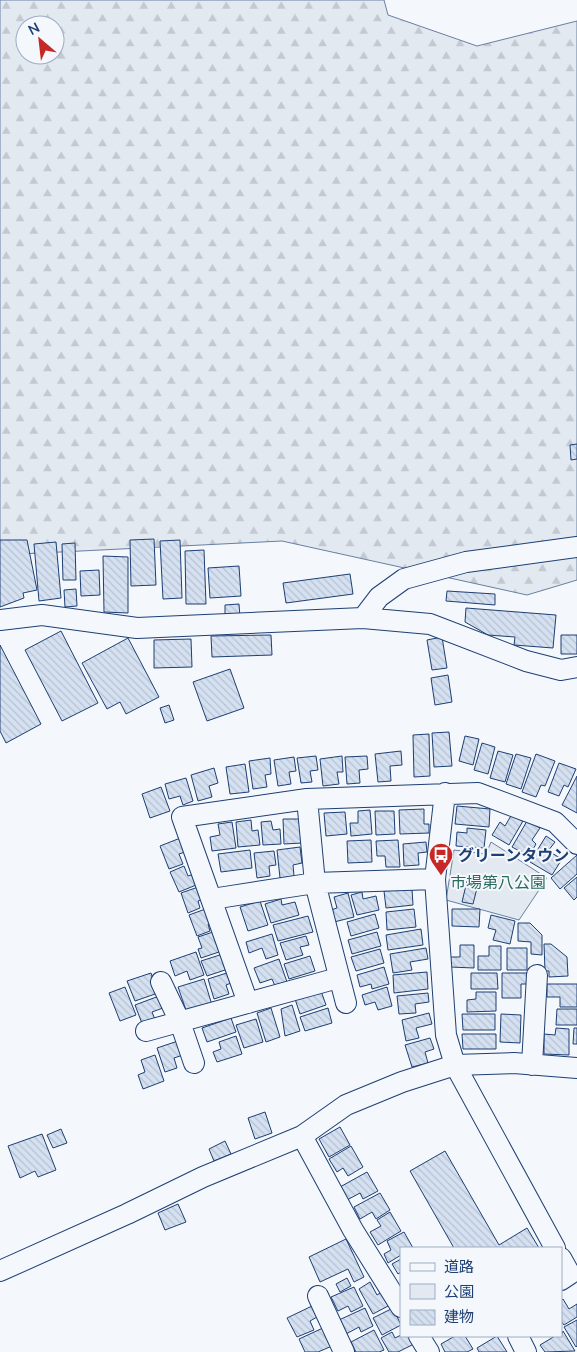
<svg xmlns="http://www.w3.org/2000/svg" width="577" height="1352" viewBox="0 0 577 1352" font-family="'Nunito Sans','Noto Sans JP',sans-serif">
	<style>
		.forest { fill: url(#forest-firs); stroke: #687fa3; fill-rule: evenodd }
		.green { fill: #e3e9f0; stroke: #687fa3 }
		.building { fill: url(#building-back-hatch); stroke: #1d3f73 }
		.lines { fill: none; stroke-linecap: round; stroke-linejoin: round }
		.minor-casing { stroke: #1d3f73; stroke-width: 22 }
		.minor { stroke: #f4f7fb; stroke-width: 20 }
		.labels { text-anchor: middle; stroke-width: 4; stroke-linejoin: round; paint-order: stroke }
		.poi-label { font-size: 16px; font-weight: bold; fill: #1d3f73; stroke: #f4f7fb; text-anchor: start }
		.park-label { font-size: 16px; fill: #2c6c60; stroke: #f4f7fb }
	</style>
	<defs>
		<pattern id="forest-firs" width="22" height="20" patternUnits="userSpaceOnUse" patternTransform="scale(1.25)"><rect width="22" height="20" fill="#e3e9f0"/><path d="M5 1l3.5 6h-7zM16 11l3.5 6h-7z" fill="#c2c9d1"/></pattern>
		<pattern id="building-back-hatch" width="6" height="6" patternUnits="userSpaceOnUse" patternTransform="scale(1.25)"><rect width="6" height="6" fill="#d5e0f0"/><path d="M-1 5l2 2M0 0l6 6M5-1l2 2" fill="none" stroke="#b6c1d1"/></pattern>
	</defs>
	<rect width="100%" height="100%" fill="#f4f7fb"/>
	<path class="forest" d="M0,0H384L388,15L477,46L577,21V580L527,595L282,541L0,555ZM25,25H55V55H25Z"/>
	<path class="green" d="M491,842L547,878L519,920L446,900L454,850L486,854Z"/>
	<path class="building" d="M577,444V459L571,460L570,445Z
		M154,539L156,585L131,586L130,540Z
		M0,540H27L37,590L23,593L24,598L0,607Z
		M180,540L182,598L163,599L160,541Z
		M56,542L61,598L39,601L34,544Z
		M75,543L76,580H63L62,544Z
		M204,550L206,604H186L185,551Z
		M103,556L128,557V613L104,612Z
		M239,566L241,596L210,598L208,568Z
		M99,570L100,595L81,596L80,571Z
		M350,574L353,594L286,603L283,583Z
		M76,589L77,606L65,607L64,590Z
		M447,591L495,594V605L446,601Z
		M239,604L240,617L225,618V605Z
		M466,608L556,615L553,648L514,645L515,637L488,635L465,622Z
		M61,631L98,703L62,721L25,650Z
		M271,635L272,655L212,657L211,636Z
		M561,635H577V654H561Z
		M442,637L447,668L432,670L427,640Z
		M128,638L159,697L126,714L120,702L107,709L82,663Z
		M191,639L192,667L154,668V640Z
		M0,645L41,724L6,743L0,731Z
		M230,669L244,708L207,721L193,682Z
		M448,675L452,702L435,705L431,678Z
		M169,705L174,720L165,723L160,708Z
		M449,732L452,766L434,767L432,733Z
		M429,734L430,776L414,777L413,735Z
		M465,736L479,739L473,765L459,761Z
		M482,743L495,747L488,774L474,770Z
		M401,751L402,765L390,766L391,781L378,782L375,754Z
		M498,751L513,755L505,782L490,778Z
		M516,754L531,758L521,789L506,784Z
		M536,754L555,761L545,786L541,785L536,797L522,792Z
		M316,756L318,770L310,771L312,782L301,783L297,758Z
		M342,756L343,772H337L339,784L323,786L320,759Z
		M367,756L368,769L359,770L360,783L347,784L345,757Z
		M294,757L296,771L289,772L291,784L278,786L274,760Z
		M270,758L271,774L265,775L267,787L253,789L249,761Z
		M559,763L576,769L568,787L564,785L559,796L548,792Z
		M245,764L249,792L230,794L226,767Z
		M214,768L218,783L209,786L212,797L198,801L191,775Z
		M577,776V813L562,805Z
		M186,778L193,801L183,805L180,796L169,799L165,784Z
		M161,787L170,811L150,818L142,794Z
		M457,806L490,809L489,827L455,824Z
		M424,809V824H429V833L400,834L399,810Z
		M370,810L372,834L351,836L350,823H358V811Z
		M375,811H394L395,834L376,835Z
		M345,812L347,834L326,836L324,813Z
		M512,814L523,821L509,845L492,835L500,822L505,826Z
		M283,819H302V843L284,844Z
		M251,820L252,831L258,830L260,845L238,847L236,822Z
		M271,821L273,830L280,829L281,844L263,845L261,822Z
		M527,821L540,828L532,840L536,844L529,856L512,847Z
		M232,822L236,848L212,851L210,837L220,835L218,824Z
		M467,828L486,830L484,848L456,846L457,832L467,833Z
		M546,836L555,842L548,851L562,859L552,875L530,862Z
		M183,837L188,851L179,854L183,864L169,869L160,846Z
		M371,840L372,862L348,863L347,841Z
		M398,840L400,867H386L385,856H377L376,841Z
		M426,842L427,852L418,853L419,865L404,866L403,844Z
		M300,847L302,863L293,865L294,876L280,878L277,850Z
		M250,850L252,868L221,872L218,854Z
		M274,851L276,865L269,866L270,876L257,878L254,853Z
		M577,855V874L560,889L551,878Z
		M184,866L188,876L197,873L201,883L179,892L170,872Z
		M577,877V897L574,900L564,888Z
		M467,881L478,884L473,904L462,902Z
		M204,885L208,897L198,901L200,908L188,913L181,893Z
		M412,889L413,905L386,908L384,891Z
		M362,892L363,899L376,896L379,910L357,915L351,895Z
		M348,893L354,917L334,922L331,910L337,908L334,897Z
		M281,899L282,905L295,902L299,915L271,923L265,904Z
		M260,901L268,925L248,931L240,907Z
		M211,907L216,921L208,924L210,931L197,936L189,915Z
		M414,909L416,927L387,930L386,912Z
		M452,909H480L479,927L452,926Z
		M375,914L379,928L351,936L347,922Z
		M491,915L515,921L510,944L493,940L496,930L488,928Z
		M308,916L313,932L278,941L273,925Z
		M518,923H530L542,935V955L531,954V942L518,941Z
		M421,929L423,945L388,950L386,935Z
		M219,930L224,942L217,945L219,952L201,958L198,949L202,948L198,937Z
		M377,932L381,946L352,954L348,940Z
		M272,934L278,955L266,959L262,948L249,953L246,942Z
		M306,936L309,945L300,947L303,955L286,960L280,943Z
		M544,944H551L567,957L568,976L549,977V971H545Z
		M460,945H474V968L450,967V957H460Z
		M489,946H501V970H478V956H489Z
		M426,948L428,959L410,962L412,970L393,973L390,954Z
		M507,948H527V970H507Z
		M380,949L384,963L356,971L351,957Z
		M196,952L204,975L190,980L187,971L175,976L170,961Z
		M226,953L231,968L207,976L201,961Z
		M310,956L315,971L289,979L284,964Z
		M279,959L287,982L275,986L272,979L260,983L254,968Z
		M384,967L389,984L372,989L371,984L360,987L357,975Z
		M233,971L236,981L226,985L229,994L214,999L208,979Z
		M427,972L428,989L394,993L393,975Z
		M151,973L158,993L135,1001L127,981Z
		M471,973H497L498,989H471Z
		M502,973H527V984H521V998H502Z
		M204,979L212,1005L187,1013L178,987Z
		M547,984H577V1007H560V997H547Z
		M125,987L136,1015L120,1021L109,993Z
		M387,987L392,1006L378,1010L375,1002L365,1005L362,995Z
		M321,991L326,1005L300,1014L295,999Z
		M476,992H496V1011L467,1012V1000L476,999Z
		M428,993L429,1002L415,1004L416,1013L399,1014L397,996Z
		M159,996L163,1008L152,1012L156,1022L143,1026L135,1005Z
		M292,1005L300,1031L285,1036L281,1009Z
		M271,1008L280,1037L266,1042L257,1013Z
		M328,1008L332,1023L305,1031L300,1017Z
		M557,1009H577V1025H556Z
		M429,1013L432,1024L416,1028L419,1038L406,1041L402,1020Z
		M462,1014H495V1030H463Z
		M501,1014L521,1015L520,1043L500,1042Z
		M231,1018L236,1032L207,1042L202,1028Z
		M256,1019L263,1042L244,1048L236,1025Z
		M556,1028L569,1029V1055L544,1054V1034L555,1035Z
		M574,1028H577V1044H573Z
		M462,1034H496V1049H463Z
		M236,1036L242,1054L217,1062L213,1052L221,1049L219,1042Z
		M430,1038L434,1049L425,1052L428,1063L412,1067L405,1045Z
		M178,1041L183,1055L174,1058L177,1068L165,1072L157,1048Z
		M155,1055L164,1081L143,1089L138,1075L145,1072L141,1060Z
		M265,1112L272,1133L255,1139L248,1118Z
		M340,1127L350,1145L329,1157L319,1139Z
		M61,1129L67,1143L53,1148L47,1135Z
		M42,1134L56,1170L38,1177L35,1171L20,1178L8,1146Z
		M225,1141L231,1154L214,1161L209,1149Z
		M351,1146L363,1167L348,1176L343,1168L337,1172L329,1159Z
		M445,1151L499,1245L527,1228L539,1248H454L410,1171Z
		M367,1172L378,1191L363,1199L360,1193L347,1200L340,1187Z
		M380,1193L390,1210L376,1219L372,1212L360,1219L354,1207Z
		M178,1204L186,1222L165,1230L158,1213Z
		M390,1212L401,1231L378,1245L370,1232L381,1226L377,1220Z
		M404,1232L413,1248H401V1255L388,1263L384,1254L391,1250L387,1241Z
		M346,1239L364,1277L354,1282L348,1269L320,1282L309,1257Z
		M401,1259V1272L398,1274L392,1264Z
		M347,1278L351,1286L340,1292L336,1284Z
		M370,1282L377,1295L383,1291L390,1305L373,1314L359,1289Z
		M354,1287L363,1306L351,1312L348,1306L338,1311L331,1297Z
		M563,1299L569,1309L577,1304V1317L564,1325L561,1321V1301Z
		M312,1306L317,1317L310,1321L314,1330L297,1337L287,1318Z
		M365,1308L373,1326L361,1332L359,1327L346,1334L339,1320Z
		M393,1308L401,1325L382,1335L373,1318Z
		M577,1320V1346L576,1347L564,1327Z
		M323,1328L332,1346L318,1352H305L299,1339Z
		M374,1330L384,1350L379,1352H356L351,1342Z
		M563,1331L575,1351L545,1352L540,1345L555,1336H561Z
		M392,1332L395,1338L401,1335L410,1336L414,1344L398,1352H389L381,1338Z
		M455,1336H465L473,1349L467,1352H445L441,1344Z
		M497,1336L507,1352H479L477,1348Z"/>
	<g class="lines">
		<defs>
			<path id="minor" d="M363,618L379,597L404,579L466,562L577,547
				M0,620L42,615L137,628L363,618L430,624L526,661L561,670L577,667
				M445,793L435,879L446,1035L455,1065L555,1248
				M307,799L315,883L346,1003
				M212,899L315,883L435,879
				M161,982L180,1022L194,1063
				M248,1003L182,817L307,799L478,793L555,822L577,844
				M146,1031L338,978
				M532,1065L537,975
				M302,1136L353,1230L401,1307
				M561,1258L570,1274L561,1280
				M0,1271L127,1214L203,1177L302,1136L346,1105L402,1082L455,1065L514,1063L577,1068
				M318,1296L344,1352
				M419,1336L429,1352
				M518,1336L526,1352"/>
		</defs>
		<use href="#minor" class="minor-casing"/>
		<use href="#minor" class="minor"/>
	</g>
	<defs>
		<symbol id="bus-pin" viewBox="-11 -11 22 30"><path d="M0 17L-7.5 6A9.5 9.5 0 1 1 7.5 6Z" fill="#c62828" stroke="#f4f7fb"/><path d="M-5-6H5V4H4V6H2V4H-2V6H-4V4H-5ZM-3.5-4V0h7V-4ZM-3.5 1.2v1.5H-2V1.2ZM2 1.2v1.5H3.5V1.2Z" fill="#fff"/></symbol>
	</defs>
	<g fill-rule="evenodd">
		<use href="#bus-pin" x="427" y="841" width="28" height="38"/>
	</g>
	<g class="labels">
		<g class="poi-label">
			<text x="458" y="861">グリーンタウン</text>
		</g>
		<g class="park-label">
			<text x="498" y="888">市場第八公園</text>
		</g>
	</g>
	<rect x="400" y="1247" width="162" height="90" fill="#f4f7fb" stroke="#9eadc5"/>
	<rect x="410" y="1263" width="25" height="8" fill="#f4f7fb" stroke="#9eadc5"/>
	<text x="444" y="1272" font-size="15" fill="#1d3f73">道路</text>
	<rect x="410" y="1284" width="25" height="15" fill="#e3e9f0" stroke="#9eadc5"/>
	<text x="444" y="1297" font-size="15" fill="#1d3f73">公園</text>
	<rect x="410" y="1310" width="25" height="15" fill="url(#building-back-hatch)" stroke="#9eadc5"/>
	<text x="444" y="1322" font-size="15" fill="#1d3f73">建物</text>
	<g transform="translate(40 40) rotate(332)"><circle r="24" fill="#f4f7fb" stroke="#9eadc5"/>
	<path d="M0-4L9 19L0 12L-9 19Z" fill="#c62828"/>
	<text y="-8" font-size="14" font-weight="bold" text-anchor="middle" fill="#1d3f73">N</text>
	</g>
</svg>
